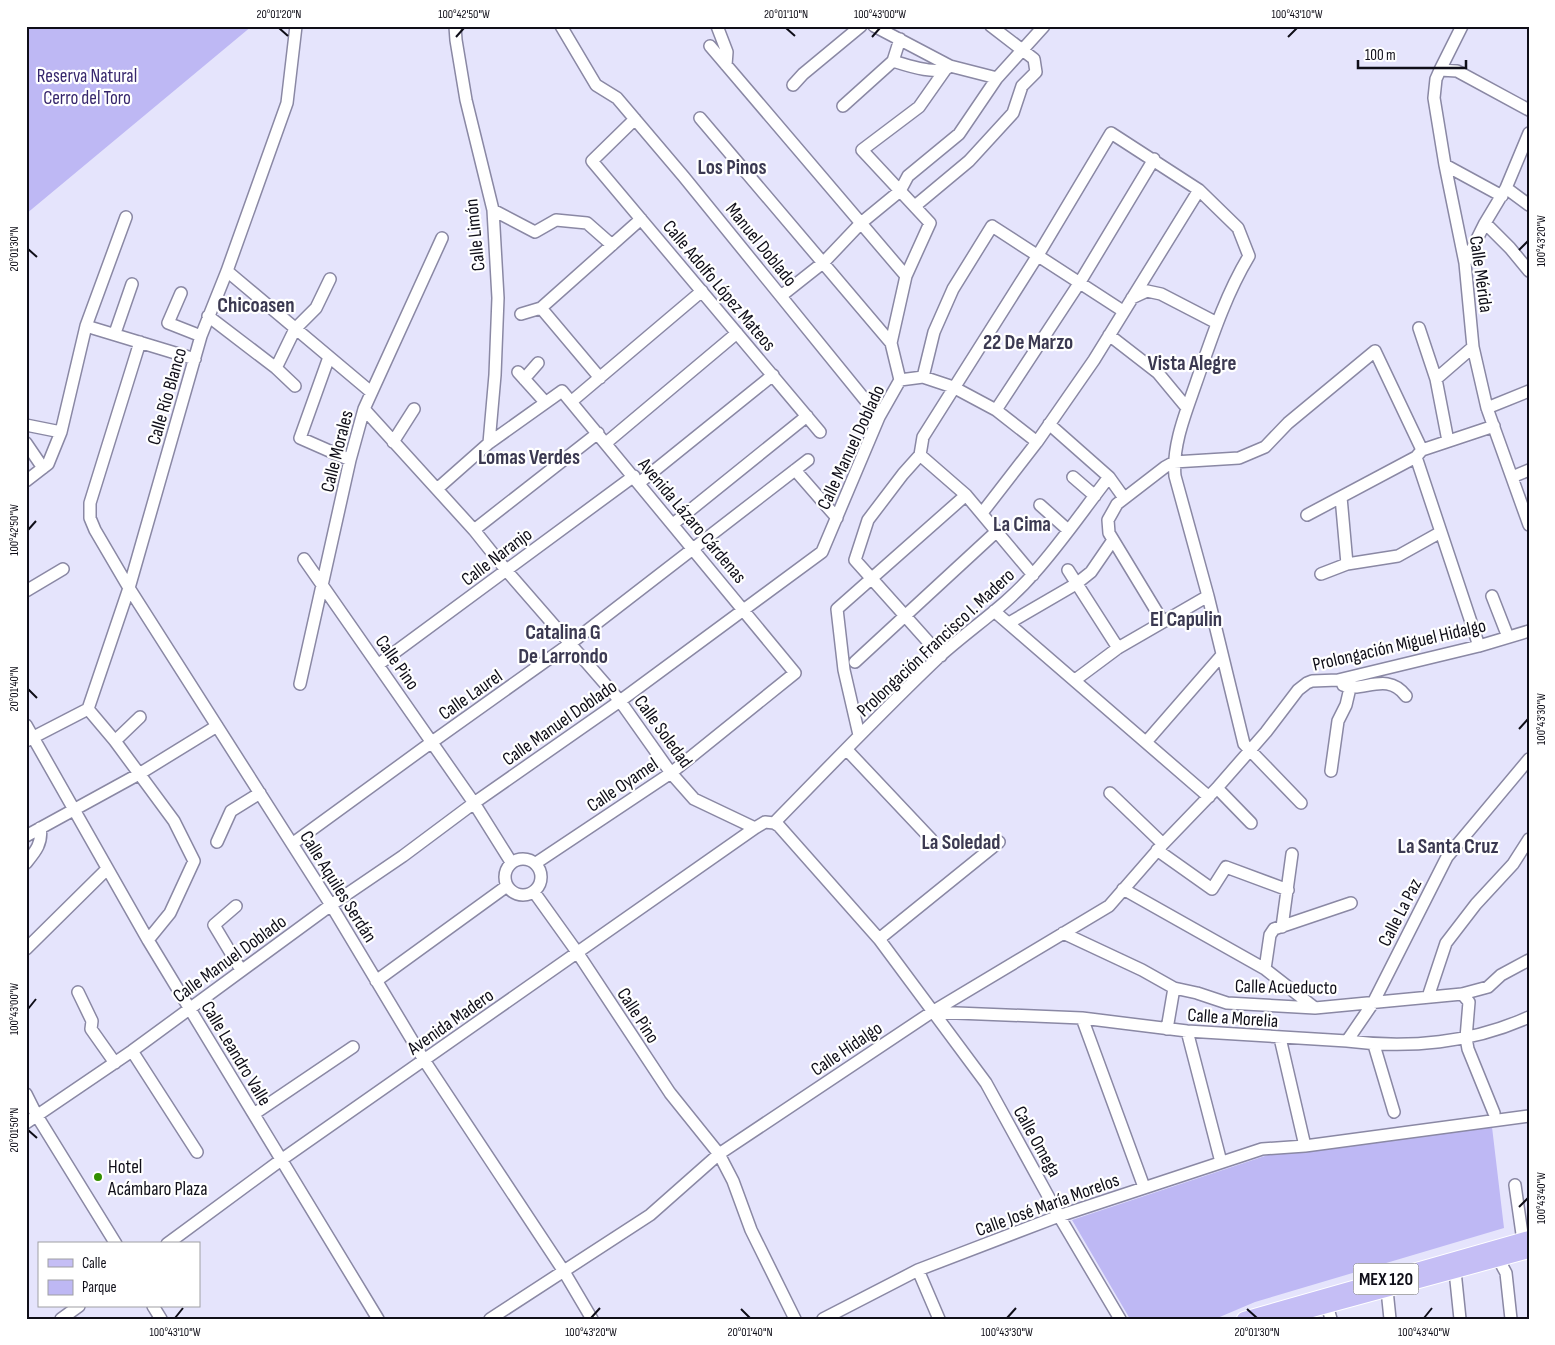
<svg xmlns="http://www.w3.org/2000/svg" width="1555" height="1345" viewBox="0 0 1555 1345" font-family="'Sofia Sans Condensed',sans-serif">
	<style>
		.green { fill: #beb8f4 }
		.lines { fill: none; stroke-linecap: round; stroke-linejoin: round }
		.minor-casing { stroke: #8a88a4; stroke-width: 14 }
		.major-casing { stroke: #fff; stroke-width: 16 }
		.minor { stroke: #fff; stroke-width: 11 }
		.major { stroke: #c5bef5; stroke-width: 14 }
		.ticks { fill: none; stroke: #0f0e18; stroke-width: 2 }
		.poi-dot { fill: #328f00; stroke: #fff; stroke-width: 2 }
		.labels { text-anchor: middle; stroke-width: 4.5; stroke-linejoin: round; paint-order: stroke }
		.shield { fill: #fff; stroke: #57565d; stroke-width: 1 }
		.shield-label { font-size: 18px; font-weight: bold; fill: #0f0e18 }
		.park-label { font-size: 19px; fill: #37276d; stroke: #fff }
		.street-label { font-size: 19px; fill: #0f0e18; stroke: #fff }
		.poi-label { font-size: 19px; fill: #0f0e18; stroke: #fff; text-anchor: start }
		.quarter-label { font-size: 21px; font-weight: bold; fill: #3b3951; stroke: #fff }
		.neatline { fill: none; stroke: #0f0e18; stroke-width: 2 }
		.ticks-label { font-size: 12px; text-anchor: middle; fill: #0f0e18 }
	</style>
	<rect width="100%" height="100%" fill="#e5e4fc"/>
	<path class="green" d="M26,26H252L26,214Z
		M1492,1127L1504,1228L1255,1302L1215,1319H1130L1072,1220L1271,1154Z"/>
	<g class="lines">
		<defs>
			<path id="minor" d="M455,26L456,40L466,100L493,210L498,298L495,375L489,443
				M561,26L596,85L617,98L684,177L879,417
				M717,26L727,52L726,65
				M874,26L950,66L997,78
				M1462,26L1440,70L1436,79L1434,98L1445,165L1465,263L1473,347L1487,408L1529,525
				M710,46L906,276
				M893,61C906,65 937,76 949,67
				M1440,70L1457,71L1529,110
				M793,85L803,74L861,26
				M843,106L893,61L900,39
				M700,118L891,343
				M635,119L592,161L820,432
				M1445,165L1502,196
				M1506,188L1529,205
				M915,206L969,161L1013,113L1022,86L1036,72L1034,59L991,26
				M493,210L535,232L556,220L587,223L612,245
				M1485,223L1510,248L1529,271
				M1465,263L1485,223L1506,188L1529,133
				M227,271L371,392
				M181,293L168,323L201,336
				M781,296L824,262L861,223L900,191L908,176L959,134L997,78L1044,26
				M1132,298L1147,291L1161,294L1217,323
				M541,308L641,219
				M541,308L600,378
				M521,314L541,308
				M208,316L276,368L295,386
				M86,326L195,359
				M1419,328L1436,379L1448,441
				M115,333L132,284
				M1109,335L1158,373L1187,408
				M140,342L90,503V518L95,530L129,588L331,905L424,1060L563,1270L592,1319
				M329,357L300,438L350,460
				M276,368L295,329L316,308L330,279
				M518,372L545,402
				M923,377L934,332L953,289L992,226L1123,311
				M524,379L538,363
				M1436,379L1473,347
				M900,380L923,377L953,387L996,410L1037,442
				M572,401L702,291
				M1487,408L1529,391
				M364,409L474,530L506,570L620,701L671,773L694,799L755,828L765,822L774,823L779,826L879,939L986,1083L1059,1216L1120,1319
				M996,410L1080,282L1154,159
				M1049,424L1109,477L1124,498
				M26,425L61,432
				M393,442L414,409
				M26,443L43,468
				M606,443L737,333
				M1422,450L1494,426
				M920,455L966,495L1033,575
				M795,470L837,518
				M1073,477L1095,496
				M1512,477L1529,470
				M26,481L48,464L61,432L86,326L126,217
				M639,483L773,375
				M437,489L489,443L562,391L795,673L671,773L536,863
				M1341,497L1347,564
				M1040,505L1068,530
				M982,513L1037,442L1094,360L1199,190
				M1307,515L1416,457
				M673,524L807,416
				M474,530L598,433
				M304,559L474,803L511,862
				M1068,570L1118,648
				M1321,574L1347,564L1398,556L1441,532
				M26,591L63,569
				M1492,596L1508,637
				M994,611L1209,797
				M1163,622L1109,533L1108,520L1117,504L1165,467L1174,462L1239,458L1265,447L1288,423L1375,351L1422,450L1416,457L1479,646
				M1009,623L1076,584L1091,572L1113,540
				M941,656L855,560L868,520L903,474L920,455L923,437L1038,255L1111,133L1199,190L1238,228L1249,256C1225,296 1211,340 1196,383C1186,412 1172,445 1175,476L1208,596L1244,744L1301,803
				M855,662L997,531
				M379,664L634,476
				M1075,680L1118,648L1208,596
				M300,684L350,460L364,409L442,238
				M1343,685C1361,694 1387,670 1406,696
				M88,709L115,741L174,821L194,861L170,913L148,940
				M26,725L148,940L378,1319
				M859,735L844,670L837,609L966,495
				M26,741L88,709L129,588L201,336L227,271L287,103L296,26
				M115,741L140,717
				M1147,741L1221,656
				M847,750L931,839
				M1331,771L1338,721L1346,705L1350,688
				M1217,788L1251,823
				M1110,793L1163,844
				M774,823C829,767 883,710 940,656C971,628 1007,605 1034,573C1061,543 1084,509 1109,477
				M26,836L139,774L217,726
				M217,842L231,811L260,793
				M292,844L432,742L571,643L808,460
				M1157,850L1212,889L1226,867L1288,890
				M505 877a18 18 0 1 1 36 0a18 18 0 1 1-36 0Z
				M26,863C35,852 43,843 40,828
				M1123,889L1265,969L1315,1008
				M534,892L577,952L670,1093L719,1154L733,1181L751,1230L795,1319
				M236,906L214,925L241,970
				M1282,927L1292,854
				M1063,933L1142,970L1174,988L1197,993L1227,1003L1315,1008L1462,994L1488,987L1501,975L1529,960
				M879,939L999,842
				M26,949L107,869
				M1265,969L1270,935L1274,929L1351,903
				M376,981L507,886
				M78,992L92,1021L91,1029L115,1063
				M1462,994L1469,1002L1466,1038L1468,1049L1494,1113
				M1428,997L1446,943L1476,904L1513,864L1529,839
				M932,1012L1082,1018L1187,1031L1347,1041C1408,1049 1472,1043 1529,1017
				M1082,1018L1144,1187
				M1167,1029L1174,988
				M1187,1031L1221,1162
				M1280,1038L1305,1146
				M1347,1041L1373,1003L1447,857L1529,759
				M1374,1045L1394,1112
				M132,1051L197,1152
				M26,1094L37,1116L116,1244
				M254,1114L353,1047
				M26,1123L132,1051L331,905L403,856L474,803L620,701L822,552L879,417L900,380L891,343L906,276L930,223L862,150L919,107L945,70
				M1515,1185L1524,1248
				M167,1244L281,1160L755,828
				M1499,1260L1506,1273L1511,1319
				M918,1270L939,1319
				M1455,1271L1460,1319
				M1387,1290L1390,1319
				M1323,1299L1327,1305L1331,1319
				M153,1306L161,1319
				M61,1319L79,1306
				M490,1319L650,1215L719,1154L932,1012L1109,906L1163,844L1217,788L1266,732L1298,690L1307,683L1312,681L1338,680L1479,646L1529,631
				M823,1319L918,1270L1059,1216L1262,1149L1305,1146L1529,1116"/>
			<path id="major" d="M1244,1319L1529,1238
				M1279,1319L1529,1251"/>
		</defs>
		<use href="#minor" class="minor-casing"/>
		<use href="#major" class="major-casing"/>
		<use href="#minor" class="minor"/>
		<use href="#major" class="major"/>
	</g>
	<path class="ticks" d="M279,28L288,36M786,28L795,36M456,37L464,28M872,37L880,28M1288,37L1297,28M28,249L37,257M1519,250L1528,241M28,530L36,521M28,689L37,698M1519,729L1528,719M28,1009L36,999M28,1130L37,1138M1519,1207L1528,1198M741,1309L750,1318M1247,1309L1257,1318M175,1318L183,1308M591,1318L600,1308M1007,1318L1016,1308M1424,1318L1432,1308"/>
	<circle class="poi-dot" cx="98" cy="1177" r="5"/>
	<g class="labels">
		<rect class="shield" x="1353.5" y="1263.5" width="65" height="31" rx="4"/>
		<g class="shield-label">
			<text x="1386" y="1285">MEX 120</text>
		</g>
		<g class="park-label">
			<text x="87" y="82">Reserva Natural<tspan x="87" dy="22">Cerro del Toro</tspan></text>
		</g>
		<g class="street-label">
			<text transform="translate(474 235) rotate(-96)" y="7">Calle Limón</text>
			<text transform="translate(762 244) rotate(51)" y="7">Manuel Doblado</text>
			<text transform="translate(1482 274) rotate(82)" y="7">Calle Mérida</text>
			<text transform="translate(720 285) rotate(50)" y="7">Calle Adolfo López Mateos</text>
			<text transform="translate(166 396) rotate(-74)" y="7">Calle Río Blanco</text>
			<text transform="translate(850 447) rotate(-65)" y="7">Calle Manuel Doblado</text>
			<text transform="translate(336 451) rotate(-76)" y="7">Calle Morales</text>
			<text transform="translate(693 520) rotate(50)" y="7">Avenida Lázaro Cárdenas</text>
			<text transform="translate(496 556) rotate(-37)" y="7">Calle Naranjo</text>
			<text transform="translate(935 642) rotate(-43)" y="7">Prolongación Francisco I. Madero</text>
			<text transform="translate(1399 644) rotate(-13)" y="7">Prolongación Miguel Hidalgo</text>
			<text transform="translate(398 662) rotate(55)" y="7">Calle Pino</text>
			<text transform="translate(470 694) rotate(-35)" y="7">Calle Laurel</text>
			<text transform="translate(559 722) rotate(-35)" y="7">Calle Manuel Doblado</text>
			<text transform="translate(664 731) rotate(54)" y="7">Calle Soledad</text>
			<text transform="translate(622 784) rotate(-34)" y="7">Calle Oyamel</text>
			<text transform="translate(339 886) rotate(58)" y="7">Calle Aquiles Serdán</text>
			<text transform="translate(1399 912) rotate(-63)" y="7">Calle La Paz</text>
			<text transform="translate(229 958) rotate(-36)" y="7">Calle Manuel Doblado</text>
			<text transform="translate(1286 986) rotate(1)" y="7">Calle Acueducto</text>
			<text transform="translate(639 1015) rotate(57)" y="7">Calle Pino</text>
			<text transform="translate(1233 1017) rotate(4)" y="7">Calle a Morelia</text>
			<text transform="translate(450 1021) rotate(-35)" y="7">Avenida Madero</text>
			<text transform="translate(846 1048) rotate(-34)" y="7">Calle Hidalgo</text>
			<text transform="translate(237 1053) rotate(59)" y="7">Calle Leandro Valle</text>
			<text transform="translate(1038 1141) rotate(61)" y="7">Calle Omega</text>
			<text transform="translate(1047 1204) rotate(-20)" y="7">Calle José María Morelos</text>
		</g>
		<g class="poi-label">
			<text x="108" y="1173">Hotel<tspan x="108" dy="22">Acámbaro Plaza</tspan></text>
		</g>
		<g class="quarter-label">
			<text x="732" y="174">Los Pinos</text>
			<text x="256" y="312">Chicoasen</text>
			<text x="1028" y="349">22 De Marzo</text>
			<text x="1192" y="370">Vista Alegre</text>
			<text x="529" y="464">Lomas Verdes</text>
			<text x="1022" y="531">La Cima</text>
			<text x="1186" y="626">El Capulin</text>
			<text x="563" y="639">Catalina G<tspan x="563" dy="24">De Larrondo</tspan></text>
			<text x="961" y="849">La Soledad</text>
			<text x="1448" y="853">La Santa Cruz</text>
		</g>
	</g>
	<rect width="1555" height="1345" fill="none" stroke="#ffffff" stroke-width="55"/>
	<rect x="38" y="1242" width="162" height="65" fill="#ffffff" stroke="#9f9fa3"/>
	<rect x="48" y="1259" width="25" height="8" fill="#c5bef5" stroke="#9f9fa3"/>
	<text x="82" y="1268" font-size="15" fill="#0f0e18">Calle</text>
	<rect x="48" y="1280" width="25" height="15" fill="#beb8f4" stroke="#9f9fa3"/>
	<text x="82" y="1292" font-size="15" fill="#0f0e18">Parque</text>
	<path d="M1358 60v8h108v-8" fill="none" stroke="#0f0e18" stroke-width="2.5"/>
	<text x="1365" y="60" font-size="15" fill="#0f0e18" stroke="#ffffff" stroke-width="4" paint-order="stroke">100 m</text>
	<rect x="28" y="28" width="1500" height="1290" class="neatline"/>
	<g class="ticks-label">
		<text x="279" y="18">20°01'20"N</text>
		<text x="464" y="18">100°42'50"W</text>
		<text x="786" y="18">20°01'10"N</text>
		<text x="880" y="18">100°43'00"W</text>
		<text x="1297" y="18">100°43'10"W</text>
		<text transform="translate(1541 241) rotate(-90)" y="4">100°43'20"W</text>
		<text transform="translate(14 249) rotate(-90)" y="4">20°01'30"N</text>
		<text transform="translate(14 530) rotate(-90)" y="4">100°42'50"W</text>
		<text transform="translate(14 689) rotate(-90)" y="4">20°01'40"N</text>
		<text transform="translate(1541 719) rotate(-90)" y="4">100°43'30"W</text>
		<text transform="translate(14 1009) rotate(-90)" y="4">100°43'00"W</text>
		<text transform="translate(14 1130) rotate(-90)" y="4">20°01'50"N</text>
		<text transform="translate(1541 1198) rotate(-90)" y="4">100°43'40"W</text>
		<text x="175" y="1336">100°43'10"W</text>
		<text x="591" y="1336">100°43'20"W</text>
		<text x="750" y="1336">20°01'40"N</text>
		<text x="1007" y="1336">100°43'30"W</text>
		<text x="1257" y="1336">20°01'30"N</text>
		<text x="1424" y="1336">100°43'40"W</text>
	</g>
</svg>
